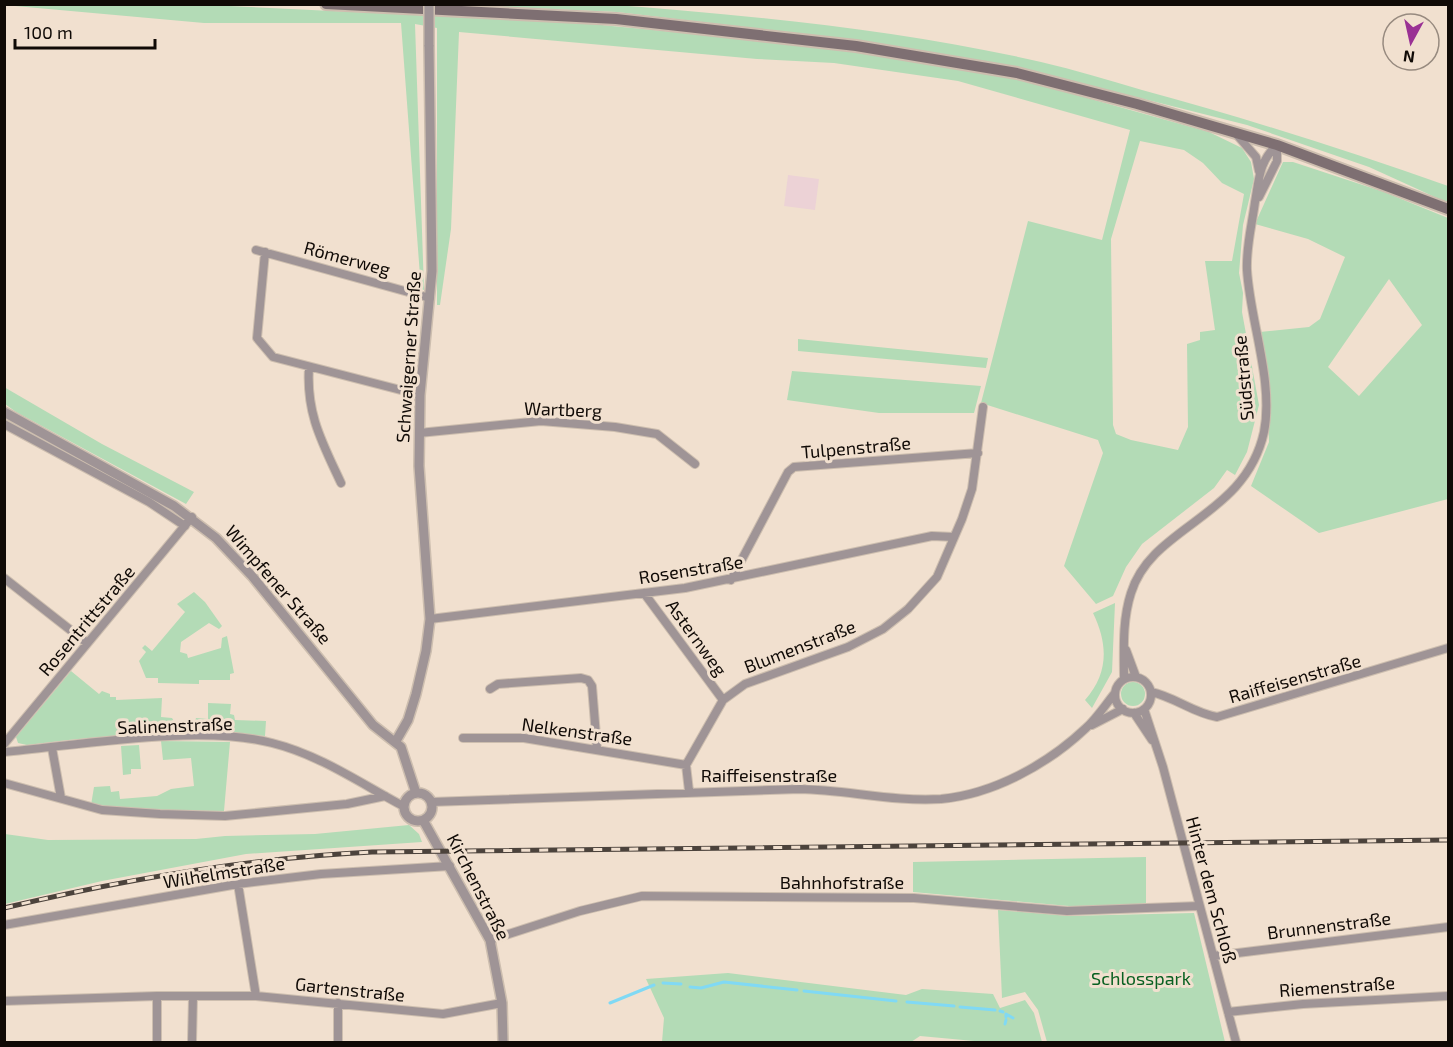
<svg xmlns="http://www.w3.org/2000/svg" width="1453" height="1047" viewBox="0 0 1453 1047" font-family="'Exo 2',sans-serif">
	<style>
		.industrial { fill: #ecd2d6 }
		.green { fill: #b3dbb6; fill-rule: evenodd }
		.lines { fill: none; stroke-linecap: round; stroke-linejoin: round }
		.stream { stroke: #80d9f4; stroke-width: 3 }
		.minor-casing { stroke: #cdbeaf; stroke-width: 10 }
		.tertiary-casing { stroke: #cdbeaf; stroke-width: 12 }
		.secondary-casing { stroke: #cdbeaf; stroke-width: 14 }
		.minor { stroke: #9f9496; stroke-width: 8 }
		.tertiary { stroke: #9f9496; stroke-width: 9 }
		.secondary { stroke: #7e6f72; stroke-width: 10 }
		.rail-casing { stroke: #4c433c; stroke-width: 5 }
		.rail { stroke: #f1e0cf; stroke-width: 3; stroke-dasharray: 9; stroke-linecap: butt }
		.tertiary-bridge-casing { stroke: #cdbeaf; stroke-width: 12; stroke-linecap: butt }
		.tertiary-bridge { stroke: #9f9496; stroke-width: 9 }
		.labels { text-anchor: middle; stroke-width: 6; stroke-linejoin: round; paint-order: stroke }
		.street-label { font-size: 18px; fill: #100a06; stroke: #f1e0cf }
		.park-label { font-size: 18px; fill: #096021; stroke: #f1e0cf }
	</style>
	<rect width="100%" height="100%" fill="#f1e0cf"/>
	<path class="industrial" d="M788,175L819,179L815,210L784,206Z"/>
	<path class="green" d="M188,4L581,23L778,42L920,61L1023,80L1209,132L1242,148L1251,162L1254,179L1243,225L1239,273L1243,293L1242,312L1259,405L1247,452L1235,475L1227,470L1214,488L1142,544L1126,567L1113,596L1096,604L1064,566L1103,453L1098,440L981,403L1028,221L1102,240L1130,130L958,81L834,63L757,59L459,32L451,229L440,305H437V28L415,24L424,290L421,289L401,23H204L4,5ZM1140,141L1184,150L1203,163L1222,183L1244,194L1232,261H1205L1215,330L1200,332V340L1187,344L1188,427L1178,450L1131,440L1116,434L1113,425L1111,239Z
		M601,4C748,15 898,29 1041,62C1075,70 1108,80 1142,90C1245,118 1347,150 1448,186V203L1369,167L1247,125L1017,67L856,40L617,12L462,5Z
		M1283,162H1293L1384,192L1448,218V499L1319,533L1251,486L1269,442L1266,366L1260,332L1309,327L1320,319L1345,257L1308,239L1255,224ZM1389,279L1422,325L1359,396L1328,367Z
		M798,339L988,358L986,368L798,351Z
		M792,371L981,386L974,413H879L787,400Z
		M4,387L102,444L194,492L186,504L16,412L5,404Z
		M194,592L205,602L222,626L219,629L209,623L181,642L180,652L187,654L188,658L221,648L222,638L227,636L234,673L230,674V680H199V684L158,683V678H146L139,661L146,652L142,648L145,645L152,651L185,612L177,604Z
		M1115,603L1112,672L1092,708L1085,700C1109,673 1108,644 1093,613Z
		M71,671L99,694L102,691L110,694V697H116V700L162,698L161,717L172,718L175,723L194,724L196,718L208,719V703L231,704L230,714L234,715L235,720L266,721L265,736C186,728 106,735 27,745L18,743L16,737Z
		M1121 694a12 12 0 1 1 24 0a12 12 0 1 1-24 0Z
		M161,741L230,742L224,811L130,810L91,805L94,787L110,786L111,792L119,791L120,799L157,796L171,789L194,786L191,758L163,760Z
		M139,745L141,769H131V774L123,775L121,746Z
		M409,825L419,834L422,842L246,854L102,881L5,904V834L48,840L196,839L225,836L315,834Z
		M1146,857V905L1069,906L913,892V862Z
		M998,910L1069,916L1194,913L1225,1042H1047L1038,1010L1025,992L1002,998Z
		M728,973L906,995L922,989L993,994L1000,1008L1025,1000L1034,1013L1042,1042H985L920,1036L911,1042H662L664,1018L646,979Z"/>
	<g class="lines">
		<path class="stream" d="M663,983L681,984
			M690,987L701,988L724,982L797,990
			M804,991L896,1001
			M907,1002L954,1006
			M610,1003L654,985
			M960,1007L995,1010
			M1000,1011L1003,1012
			M1006,1017V1014L1013,1018
			M1005,1024L1006,1020"/>
		<defs>
			<path id="minor" d="M1237,135L1256,157L1259,171
				M1259,197L1277,161V145
				M256,250L430,298
				M265,252L257,338L273,357L420,395
				M309,367C306,414 322,442 341,483
				M4,424L149,502L185,526
				M419,433L541,421L615,427L657,434L695,464
				M4,578L87,643
				M731,580L788,472L794,467L978,453
				M644,593L723,700
				M430,619L685,588L932,536L954,537
				M1126,650L1136,677
				M1115 695a18 18 0 1 1 36 0a18 18 0 1 1-36 0Z
				M1124,679C1124,650 1122,621 1131,593C1152,525 1245,518 1264,432C1274,382 1250,321 1247,270C1246,246 1252,225 1255,202C1259,180 1259,161 1277,145
				M490,689L498,684L581,678L588,680L592,686L597,748
				M1151,692C1175,697 1193,713 1217,717L1448,648
				M1144,709L1163,767L1236,1042
				M1134,713L1152,740
				M1092,725L1123,709
				M463,738H524L686,765
				M4,744L192,517
				M52,748L61,798
				M4,752C80,745 200,724 272,743C320,755 360,783 403,806
				M4,783L102,810L160,814L225,816L347,804L385,796
				M689,791L686,765L723,700L745,684L848,647L883,629L908,609L937,577L962,519L972,489L983,407
				M431,802L800,789C847,790 894,802 941,799C994,794 1048,764 1086,728C1097,718 1106,704 1115,693
				M238,884L256,996
				M4,925L238,884L321,874L450,866
				M490,940L580,911L642,896L914,898L1067,911L1199,906
				M1213,956L1448,927
				M4,1001L157,996H256L443,1014L502,1003
				M1228,1012L1303,1004L1448,996
				M157,1042V996
				M192,1042L193,996
				M338,1042V1003"/>
			<path id="tertiary" d="M4,412L174,506L216,538L252,576L373,725L401,747L416,793
				M396,741L408,720L416,694L426,651L430,619L419,466L420,395L432,271L429,45
				M404 807a14 14 0 1 1 28 0a14 14 0 1 1-28 0Z
				M423,820L490,940L502,1003L503,1042"/>
			<path id="secondary" d="M326,4L616,19L856,46L1017,73L1137,104L1277,145L1448,209"/>
		</defs>
		<use href="#minor" class="minor-casing"/>
		<use href="#tertiary" class="tertiary-casing"/>
		<use href="#secondary" class="secondary-casing"/>
		<use href="#minor" class="minor"/>
		<use href="#tertiary" class="tertiary"/>
		<use href="#secondary" class="secondary"/>
		<defs>
			<path id="rail" d="M4,908C126,879 248,858 372,852L1448,840"/>
		</defs>
		<use href="#rail" class="rail-casing"/>
		<use href="#rail" class="rail"/>
		<defs>
			<path id="tertiary-bridge" d="M429,45V4"/>
		</defs>
		<use href="#tertiary-bridge" class="tertiary-bridge-casing"/>
		<use href="#tertiary-bridge" class="tertiary-bridge"/>
	</g>
	<g class="labels">
		<g class="street-label">
			<text transform="translate(347 259) rotate(15)" y="6">Römerweg</text>
			<text transform="translate(409 357) rotate(-86)" y="6">Schwaigerner Straße</text>
			<text transform="translate(1244 378) rotate(-95)" y="6">Südstraße</text>
			<text transform="translate(563 410) rotate(2)" y="6">Wartberg</text>
			<text transform="translate(856 448) rotate(-5)" y="6">Tulpenstraße</text>
			<text transform="translate(691 570) rotate(-9)" y="6">Rosenstraße</text>
			<text transform="translate(278 585) rotate(49)" y="6">Wimpfener Straße</text>
			<text transform="translate(87 621) rotate(-50)" y="6">Rosentrittstraße</text>
			<text transform="translate(696 638) rotate(54)" y="6">Asternweg</text>
			<text transform="translate(800 647) rotate(-21)" y="6">Blumenstraße</text>
			<text transform="translate(1295 679) rotate(-16)" y="6">Raiffeisenstraße</text>
			<text transform="translate(175 726) rotate(-2)" y="6">Salinenstraße</text>
			<text transform="translate(577 732) rotate(8)" y="6">Nelkenstraße</text>
			<text x="769" y="782">Raiffeisenstraße</text>
			<text transform="translate(224 873) rotate(-9)" y="6">Wilhelmstraße</text>
			<text x="842" y="889">Bahnhofstraße</text>
			<text transform="translate(478 887) rotate(63)" y="6">Kirchenstraße</text>
			<text transform="translate(1211 890) rotate(75)" y="6">Hinter dem Schloß</text>
			<text transform="translate(1329 926) rotate(-7)" y="6">Brunnenstraße</text>
			<text transform="translate(1337 987) rotate(-4)" y="6">Riemenstraße</text>
			<text transform="translate(350 990) rotate(6)" y="6">Gartenstraße</text>
		</g>
		<g class="park-label">
			<text x="1141" y="985">Schlosspark</text>
		</g>
	</g>
	<rect width="1453" height="1047" fill="none" stroke="#100a06" stroke-width="12"/>
	<g transform="translate(1411 42) rotate(188)"><circle r="28" fill="#f1e0cf" stroke="#978a7f" stroke-width="1.5"/>
	<path d="M0-4.5L10 22L0 15L-10 22Z" fill="#9a3194"/>
	<text y="-9" font-size="16" font-weight="bold" text-anchor="middle" fill="#100a06">N</text>
	</g>
	<path d="M15 39v9h140v-9" fill="none" stroke="#100a06" stroke-width="3"/>
	<text x="24" y="39" font-size="18" fill="#100a06" stroke="#f1e0cf" stroke-width="4.5" paint-order="stroke">100 m</text>
</svg>
